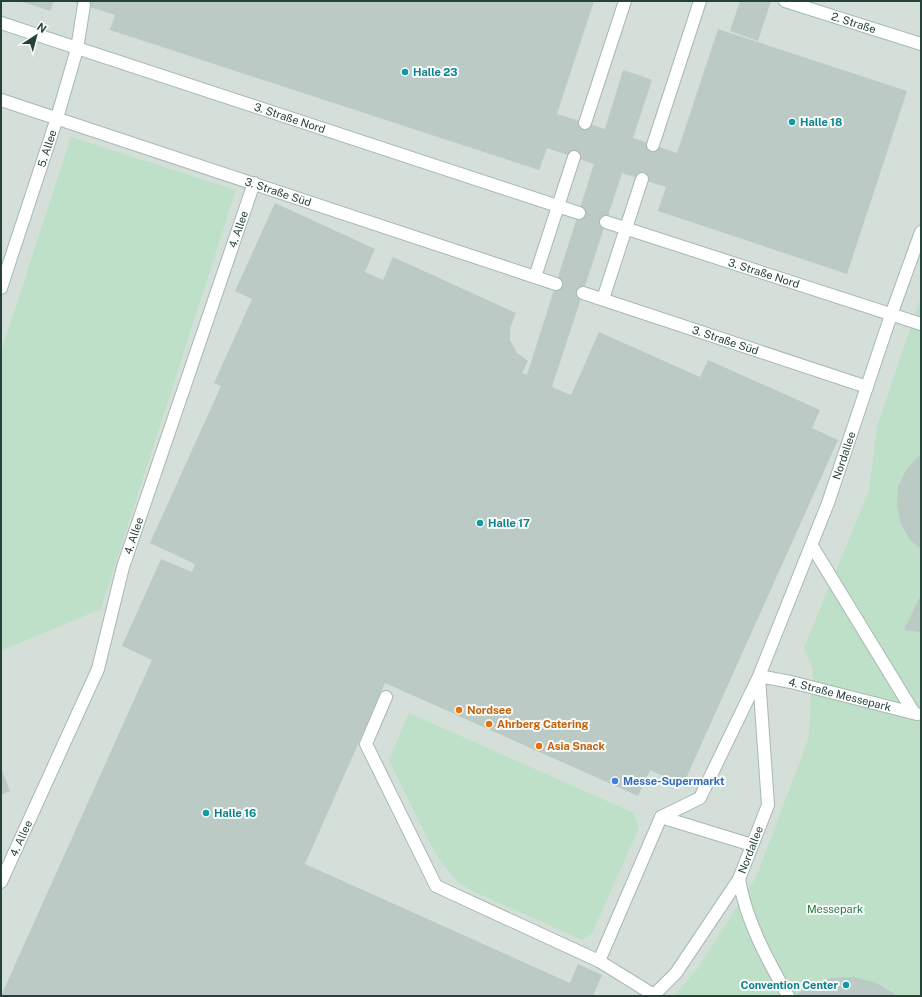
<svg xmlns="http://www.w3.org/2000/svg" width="922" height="997" viewBox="0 0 922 997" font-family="'Public Sans',sans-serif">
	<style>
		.built { fill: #d4dfda }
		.green { fill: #bfe0c8 }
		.building { fill: #bbcac4 }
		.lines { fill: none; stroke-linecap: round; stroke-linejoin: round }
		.service-casing { stroke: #a8b8b2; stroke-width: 14 }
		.service { stroke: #fff; stroke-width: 12 }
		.culture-dot { fill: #0f9aa8; stroke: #f7fbf9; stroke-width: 1.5 }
		.food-dot { fill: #e8710a; stroke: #f7fbf9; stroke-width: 1.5 }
		.shop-dot { fill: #3f7fe0; stroke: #f7fbf9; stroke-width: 1.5 }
		.labels { text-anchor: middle; stroke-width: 4; stroke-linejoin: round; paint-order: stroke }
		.street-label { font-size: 11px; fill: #24423a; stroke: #f7fbf9 }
		.culture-label { font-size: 11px; font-weight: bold; fill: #0d838f; stroke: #f7fbf9; text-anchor: start }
		.food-label { font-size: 11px; font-weight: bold; fill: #c56008; stroke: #f7fbf9; text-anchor: start }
		.shop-label { font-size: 11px; font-weight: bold; fill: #366cbe; stroke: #f7fbf9; text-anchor: start }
		.park-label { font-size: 11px; fill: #2d7a4b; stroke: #f7fbf9 }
	</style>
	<rect width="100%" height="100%" fill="#e6efeb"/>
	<path class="built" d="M1,1H921V996H1Z"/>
	<path class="green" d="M71,137L236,190L101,609L1,651V352Z
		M921,297V996H674L698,968L756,877L808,740L813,669L804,647L869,491L877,426Z
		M409,713L634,813L639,828L592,934L582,940L472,891L457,881L441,862L427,838L389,760Z"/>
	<path class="building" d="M20,1H54L50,11Z
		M71,1H594L557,114L605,129L623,70L638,75L652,80L633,138L677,153L718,29L907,91L847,274L658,211L666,187L622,173L552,387L571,395L599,332L700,377L708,360L820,410L812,428L838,440L683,785L650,770L638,796L385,683L305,864L570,983L578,964L602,975L593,996H1L152,660L122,646L161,559L192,572L195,564L150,543L221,386L214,383L252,299L235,291L275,203L375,249L365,272L383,280L393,257L516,313L510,328V340L517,353L528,361L522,373L527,375L594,164L547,148L539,170L110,30L115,15Z
		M740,1H771L758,41L730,31Z
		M921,454V549L910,540L901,524L897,505L898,487L907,468Z
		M921,594V632L904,630Z
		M1,769L10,791L1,795Z
		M854,977L876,983L892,992L896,996H795L807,987L830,978Z"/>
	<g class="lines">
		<defs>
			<g id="service">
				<path id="s1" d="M785,1L921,44"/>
				<path id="s2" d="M1,23L579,213"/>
				<path id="s3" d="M1,100L556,284"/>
				<path d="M585,123L625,1"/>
				<path d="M653,145L700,1"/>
				<path id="s4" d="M606,222L921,324"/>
				<path d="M535,277L574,157"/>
				<path id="s5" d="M1,288L57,118L77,49L84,5"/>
				<path id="s6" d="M583,293L867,387"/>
				<path d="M603,299L642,179"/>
				<path d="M812,546L914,713"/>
				<path id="s7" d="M759,676L791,682L917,714"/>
				<path d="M386,697L366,744L436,886L599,961L654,995"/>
				<path d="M661,817L752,845"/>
				<path d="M739,879C746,921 767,959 788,996"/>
				<path id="s8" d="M1,882L98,669L123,567L254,183"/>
				<path id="s9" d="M599,961L661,817L700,798L759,676L828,503L891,315L921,232"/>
				<path id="s10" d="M653,996L676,973L739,879L768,805L759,677"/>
			</g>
		</defs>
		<use href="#service" class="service-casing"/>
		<use href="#service" class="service"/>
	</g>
	<g class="culture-dot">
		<circle cx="405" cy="72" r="4"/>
		<circle cx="792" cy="122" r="4"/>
		<circle cx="480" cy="523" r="4"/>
		<circle cx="206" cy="813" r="4"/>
		<circle cx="846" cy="985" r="4"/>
	</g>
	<g class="food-dot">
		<circle cx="459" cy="710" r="4"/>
		<circle cx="489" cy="724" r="4"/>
		<circle cx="539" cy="746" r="4"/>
	</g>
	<circle class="shop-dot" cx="615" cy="781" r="4"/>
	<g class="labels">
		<g class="street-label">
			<text dy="4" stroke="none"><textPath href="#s1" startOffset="72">2. Straße</textPath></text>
			<text dy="4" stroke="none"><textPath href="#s2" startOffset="304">3. Straße Nord</textPath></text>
			<text dy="4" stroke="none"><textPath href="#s5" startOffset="147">5. Allee</textPath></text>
			<text dy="4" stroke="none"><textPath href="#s3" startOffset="292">3. Straße Süd</textPath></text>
			<text dy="4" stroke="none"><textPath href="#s8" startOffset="696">4. Allee</textPath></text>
			<text dy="4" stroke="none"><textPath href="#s4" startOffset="166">3. Straße Nord</textPath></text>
			<text dy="4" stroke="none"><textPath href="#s6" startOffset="150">3. Straße Süd</textPath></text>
			<text dy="4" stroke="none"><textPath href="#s9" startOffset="572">Nordallee</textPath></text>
			<text dy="4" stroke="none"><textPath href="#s8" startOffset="372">4. Allee</textPath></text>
			<text dy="4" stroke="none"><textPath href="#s7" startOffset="83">4. Straße Messepark</textPath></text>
			<text dy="4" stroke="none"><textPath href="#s8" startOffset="48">4. Allee</textPath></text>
			<text dy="4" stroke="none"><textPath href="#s10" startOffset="177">Nordallee</textPath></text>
		</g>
		<g class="culture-label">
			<text x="413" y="76">Halle 23</text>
			<text x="800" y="126">Halle 18</text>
			<text x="488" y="527">Halle 17</text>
			<text x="214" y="817">Halle 16</text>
			<text x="838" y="989" text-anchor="end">Convention Center</text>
		</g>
		<g class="food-label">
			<text x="467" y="714">Nordsee</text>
			<text x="497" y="728">Ahrberg Catering</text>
			<text x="547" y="750">Asia Snack</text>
		</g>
		<g class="shop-label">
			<text x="623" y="785">Messe-Supermarkt</text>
		</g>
		<g class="park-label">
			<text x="835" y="913">Messepark</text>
		</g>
	</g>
	<rect width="922" height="997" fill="none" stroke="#24423a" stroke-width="4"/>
	<g transform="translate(36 36) rotate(36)" stroke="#f7fbf9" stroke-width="3" paint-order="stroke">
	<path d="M0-3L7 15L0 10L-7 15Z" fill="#24423a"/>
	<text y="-6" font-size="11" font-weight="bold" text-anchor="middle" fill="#24423a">N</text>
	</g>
</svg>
